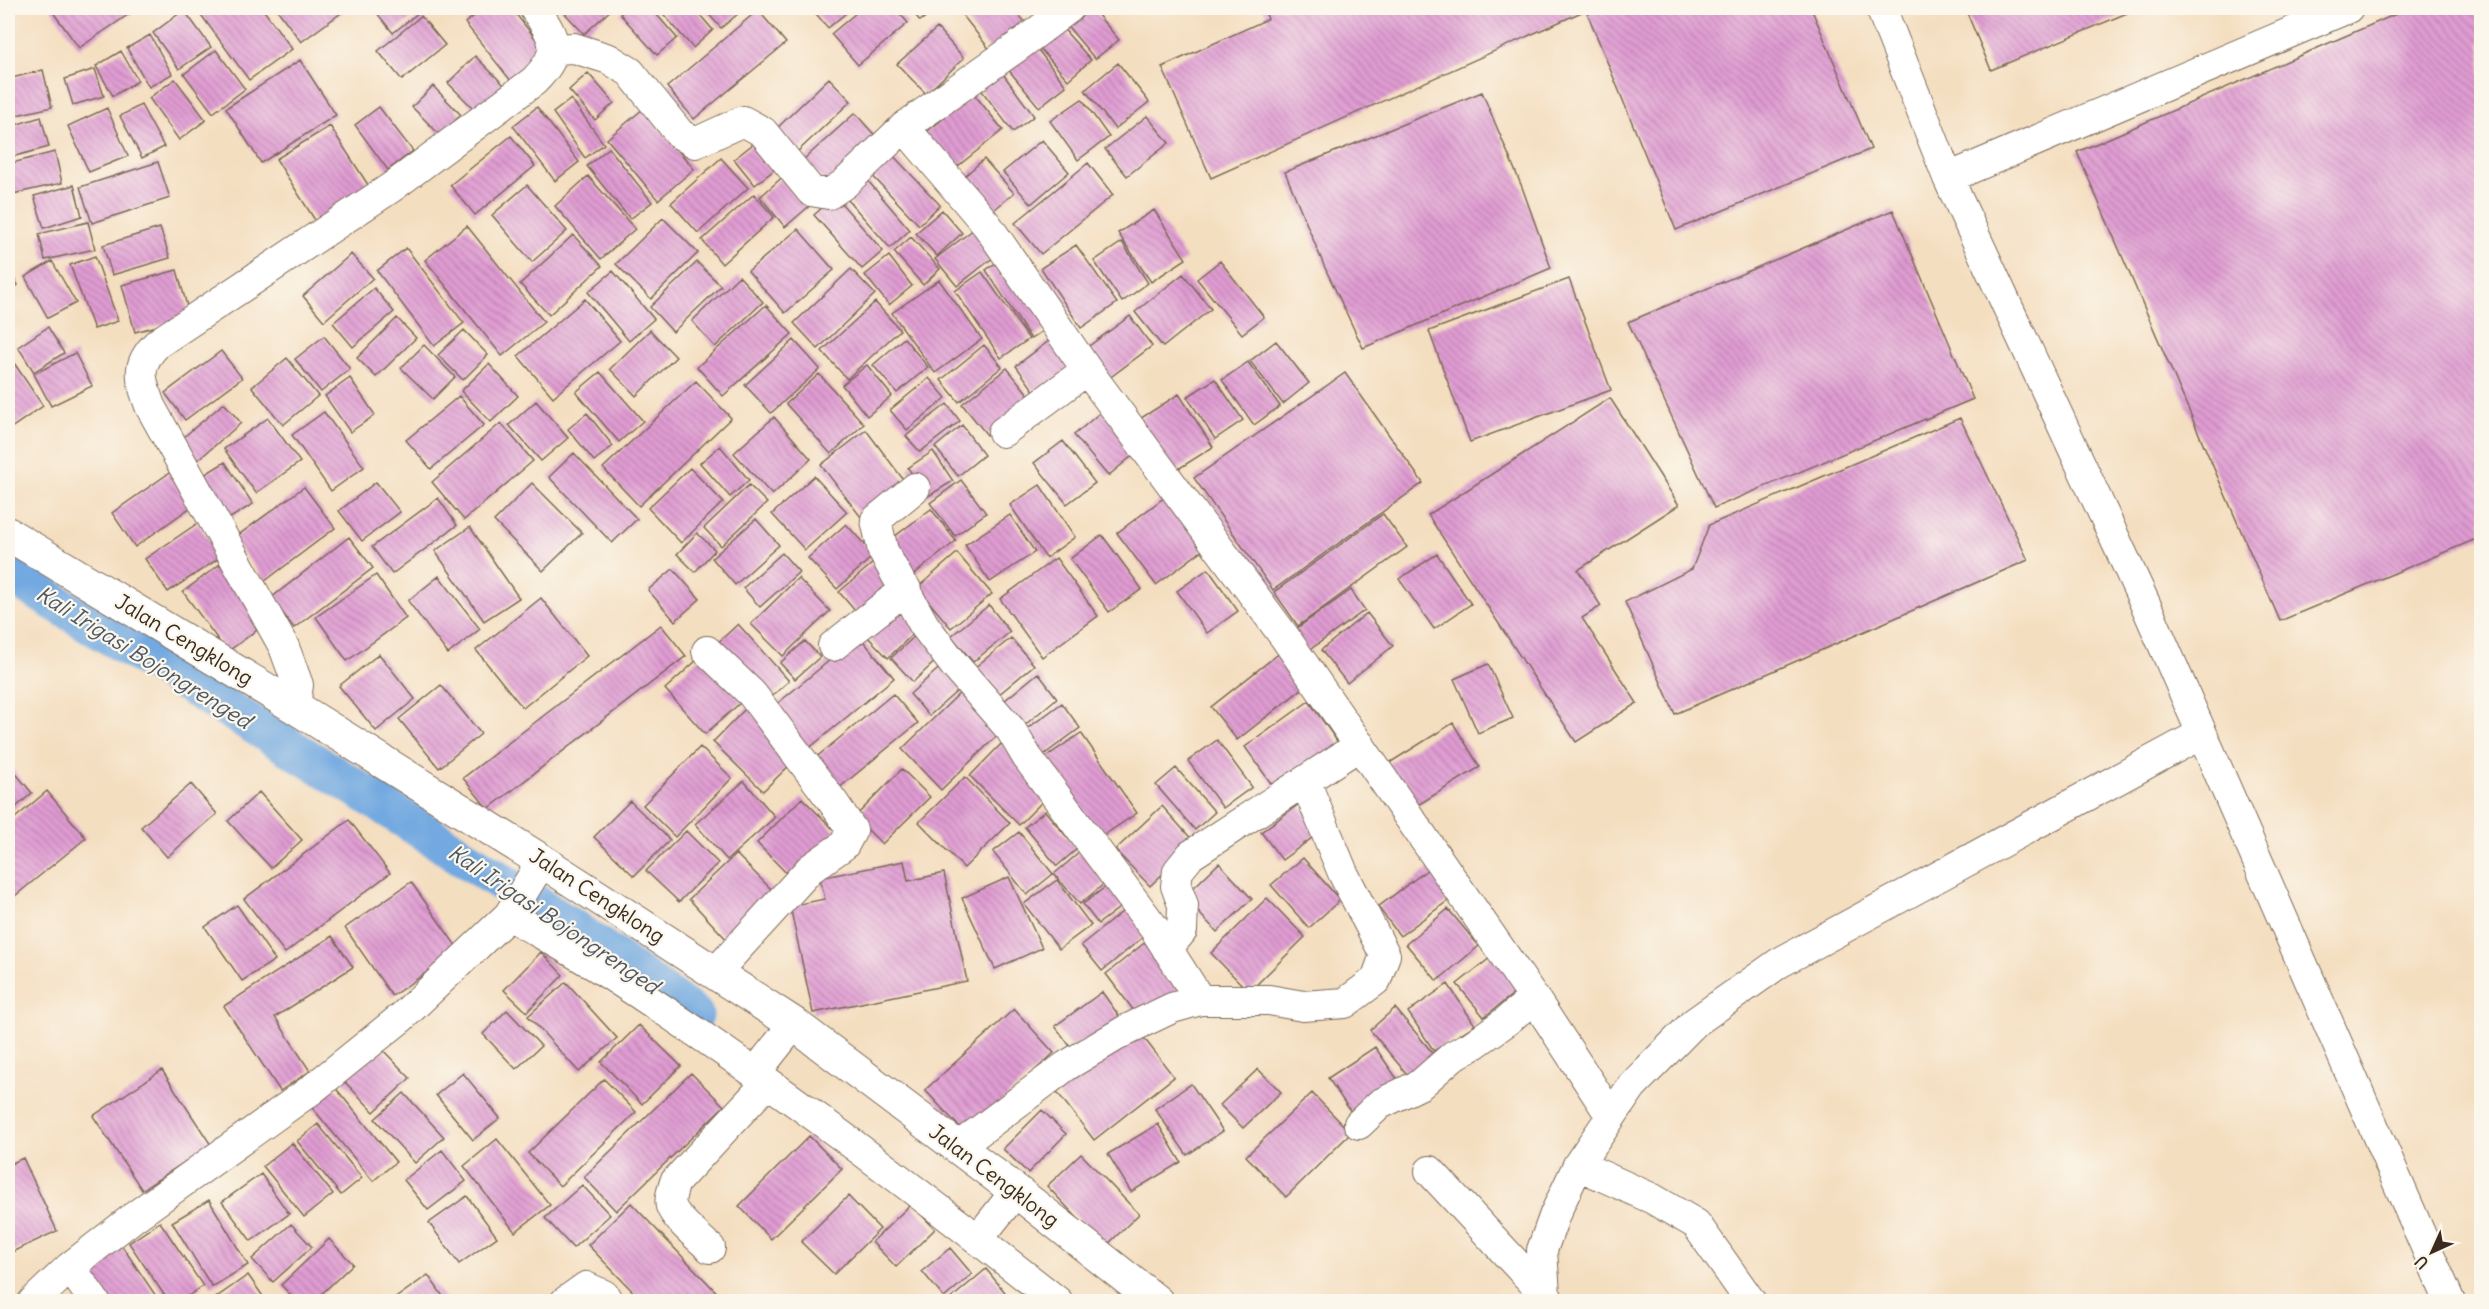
<svg xmlns="http://www.w3.org/2000/svg" width="2489" height="1309" viewBox="0 0 2489 1309" font-family="Delius,sans-serif">
	<style>
		.lines { fill: none; stroke-linecap: round; stroke-linejoin: round }
		.canal { stroke: #72a9e0; stroke-width: 39 }
		.building { fill: url(#building-back-hatch) }
		.street-casing { stroke: #7c6957; stroke-width: 32 }
		.secondary-casing { stroke: #7c6957; stroke-width: 35 }
		.street { stroke: #fff; stroke-width: 30 }
		.secondary { stroke: #fff; stroke-width: 33 }
		.labels { text-anchor: middle; stroke-width: 4.5; stroke-linejoin: round; paint-order: stroke }
		.street-label { font-size: 21px; fill: #3b2a1e; stroke: #fbf7ec }
		.water-label { font-size: 22px; font-style: italic; fill: #4e5662; stroke: #fbf7ec }
	</style>
	<defs>
		<pattern id="building-back-hatch" width="6" height="6" patternUnits="userSpaceOnUse" patternTransform="scale(1.5)"><rect width="6" height="6" fill="#e09cd3"/><path d="M-1 5l2 2M0 0l6 6M5-1l2 2" fill="none" stroke="#b77fab"/></pattern>
	</defs>
	<rect width="100%" height="100%" fill="#fbf7ec"/>
	<filter id="ink" filterUnits="userSpaceOnUse"><feTurbulence type="fractalNoise" baseFrequency=".0167" numOctaves="2"/><feDisplacementMap in="SourceGraphic" scale="12" xChannelSelector="R" yChannelSelector="G"/><feConvolveMatrix kernelMatrix="1 2 1 2 8 2 1 2 1" color-interpolation-filters="sRGB"/></filter>
	<filter id="wash" filterUnits="userSpaceOnUse"><feTurbulence type="fractalNoise" baseFrequency=".008" numOctaves="4" result="noise"/><feDisplacementMap in="SourceGraphic" scale="24" xChannelSelector="R" yChannelSelector="G"/><feGaussianBlur stdDeviation="1.35" result="paint"/><feColorMatrix in="noise" values="0 0 0 0 0 0 0 0 0 0 0 0 0 0 0 0 0 1.4 0 .05"/><feComposite in="paint" operator="in"/></filter>
	<g filter="url(#wash)">
		<rect width="100%" height="100%" fill="#f4dec0"/>
		<g class="lines">
			<path class="canal" d="M8,573L369,796L576,930L694,1015"/>
		</g>
		<g id="blocks">
			<path class="building" d="M50,8H138L79,48Z
				M196,8H262L292,49L249,80Z
				M276,8H348L301,42Z
				M373,8H424L393,33Z
				M485,8H511L551,58L515,86L465,23Z
				M560,8H613L584,34Z
				M627,8H651L677,38L657,55L620,14Z
				M658,8H694L713,30L693,48Z
				M703,8H745L721,28Z
				M814,8H852L828,28L812,9Z
				M862,8H895L908,23L858,65L831,34Z
				M910,8H938L920,21Z
				M957,8H1013L1025,22L990,50Z
				M1084,8H1092L1119,40L1095,59L1065,23Z
				M1263,8H1811L1871,149L1676,230L1586,10L1211,178L1162,67L1268,19Z
				M1965,8H2139L1991,70Z
				M2410,8H2481V537L2280,621L2077,152Z
				M184,10L211,47L179,69L153,33Z
				M758,10L786,43L694,119L667,87Z
				M421,16L445,45L402,80L378,51Z
				M1059,24L1091,60L1068,80L1036,44Z
				M937,28L964,58L926,94L897,64Z
				M150,35L172,74L149,87L127,48Z
				M1035,46L1066,86L1039,107L1007,68Z
				M216,50L245,89L213,113L184,74Z
				M121,51L138,81L113,96L96,66Z
				M475,56L508,89L481,116L448,83Z
				M300,60L336,115L261,163L226,108Z
				M1118,63L1149,102L1115,129L1085,90Z
				M95,69L104,96L73,105L65,79Z
				M43,70L52,107L8,117V79Z
				M1000,70L1034,116L1013,132L979,87Z
				M588,73L614,103L595,120L569,90Z
				M829,78L851,101L794,155L773,132Z
				M175,79L206,120L179,140L149,98Z
				M433,86L461,115L440,135L412,107Z
				M1482,92L1522,187L1551,268L1363,348L1325,268L1285,172Z
				M974,94L1003,130L953,170L924,134Z
				M571,99L604,144L585,158L553,113Z
				M1082,99L1109,137L1078,160L1050,121Z
				M141,105L164,147L142,158L120,116Z
				M379,107L413,151L388,170L355,125Z
				M537,107L579,162L555,181L513,126Z
				M107,108L128,156L89,172L68,126Z
				M643,109L694,169L658,200L607,139Z
				M855,113L878,139L827,186L803,160Z
				M1147,116L1169,143L1127,176L1105,149Z
				M41,117L49,147L8,158V127Z
				M330,126L374,194L320,228L276,159Z
				M511,136L535,166L475,215L450,185Z
				M762,137L783,163L755,185L734,159Z
				M1042,140L1069,172L1031,204L1003,172Z
				M609,148L652,202L630,219L587,166Z
				M888,150L940,205L919,225L867,170Z
				M55,152L62,183L8,195V164Z
				M721,158L748,188L698,233L671,203Z
				M984,159L1014,193L989,214L960,180Z
				M158,162L170,198L92,223L80,187Z
				M1088,163L1113,195L1041,254L1015,223Z
				M787,173L813,203L785,227L760,197Z
				M862,174L910,230L890,248L841,192Z
				M588,176L635,229L601,259L555,206Z
				M74,185L82,216L44,228L34,196Z
				M527,185L567,231L532,262L492,215Z
				M754,194L774,217L722,264L702,240Z
				M835,196L883,251L862,269L814,215Z
				M942,210L962,233L937,256L916,233Z
				M1154,210L1186,259L1151,282L1118,233Z
				M1893,210L1973,399L1714,508L1628,322Z
				M663,218L698,253L651,299L616,264Z
				M88,222L95,249L45,260L39,234Z
				M467,226L544,322L502,356L425,260Z
				M978,226L999,253L957,286L935,259Z
				M160,228L170,258L112,275L103,245Z
				M798,229L834,270L785,313L748,271Z
				M573,235L602,266L549,315L520,284Z
				M911,237L940,269L923,285L894,252Z
				M1122,242L1148,283L1122,302L1094,261Z
				M1076,245L1117,303L1081,328L1041,268Z
				M406,248L464,323L434,346L377,271Z
				M351,254L373,278L324,321L303,296Z
				M95,256L118,321L94,329L70,265Z
				M889,256L912,286L889,305L865,275Z
				M1004,257L1049,326L1031,339L986,270Z
				M52,261L76,303L48,318L25,277Z
				M1220,261L1264,317L1242,334L1197,279Z
				M697,262L721,286L673,332L650,307Z
				M8,269L18,285L8,292Z
				M851,269L875,294L818,349L794,323Z
				M177,270L190,317L135,332L122,285Z
				M613,271L654,319L629,341L588,292Z
				M982,272L1029,339L1001,358L955,291Z
				M1183,274L1211,309L1163,347L1135,312Z
				M739,276L763,302L715,347L692,321Z
				M1569,279L1611,390L1470,442L1429,331Z
				M939,280L982,339L935,373L892,313Z
				M374,288L394,312L353,347L333,323Z
				M585,299L620,341L553,397L518,356Z
				M875,302L900,330L847,379L822,351Z
				M766,305L792,334L723,396L697,367Z
				M1130,316L1152,346L1108,379L1085,349Z
				M397,318L416,338L376,377L357,358Z
				M48,327L64,353L34,372L18,347Z
				M464,330L488,355L463,380L438,355Z
				M650,330L676,357L636,396L610,369Z
				M324,336L350,369L321,392L295,359Z
				M1054,337L1076,366L1037,395L1016,366Z
				M904,338L928,367L897,393L873,365Z
				M794,340L820,369L771,413L745,385Z
				M1276,341L1309,383L1283,404L1250,361Z
				M424,345L455,377L433,399L401,368Z
				M984,345L1002,367L959,402L941,380Z
				M221,351L242,378L185,420L165,393Z
				M75,353L92,386L51,406L34,374Z
				M8,354L43,406L8,430Z
				M287,358L318,396L283,425L252,387Z
				M1248,362L1280,406L1254,425L1222,380Z
				M489,364L518,396L491,422L461,391Z
				M867,365L892,396L867,416L842,385Z
				M1007,368L1032,399L987,435L962,404Z
				M600,372L643,421L619,442L576,392Z
				M1345,373L1423,483L1273,590L1194,478Z
				M819,374L864,424L831,454L786,404Z
				M350,378L375,415L350,432L325,396Z
				M929,378L946,398L907,430L890,410Z
				M1215,379L1243,420L1215,439L1187,397Z
				M696,381L731,418L639,506L603,468Z
				M1179,394L1213,447L1172,473L1138,420Z
				M459,396L484,425L431,469L406,440Z
				M1610,398L1679,505L1578,570L1601,606L1582,618L1637,703L1576,742L1428,515Z
				M536,401L568,438L541,461L509,425Z
				M224,403L241,423L198,460L180,440Z
				M947,404L960,421L920,452L906,436Z
				M1103,410L1138,451L1108,476L1074,435Z
				M324,412L364,467L331,491L292,435Z
				M587,413L613,446L594,461L568,429Z
				M774,417L811,459L772,495L734,453Z
				M268,418L300,462L256,493L224,449Z
				M1960,418L2028,560L1675,714L1625,602L1692,569L1709,525Z
				M501,423L533,461L464,520L432,482Z
				M962,425L984,455L958,476L935,447Z
				M866,430L909,487L864,521L821,465Z
				M1063,441L1095,483L1067,504L1034,463Z
				M720,446L749,480L730,497L700,463Z
				M933,451L953,481L927,497L908,468Z
				M574,453L637,519L612,543L549,477Z
				M225,462L253,504L227,520L199,478Z
				M690,468L723,502L681,543L648,508Z
				M172,471L195,504L135,547L112,513Z
				M814,476L847,512L805,550L772,514Z
				M961,480L986,513L955,536L930,503Z
				M376,482L400,512L362,541L339,511Z
				M532,483L582,533L543,571L494,521Z
				M749,485L767,503L721,546L704,528Z
				M1040,485L1075,537L1046,558L1010,505Z
				M304,487L335,528L265,581L233,539Z
				M1173,491L1212,543L1156,585L1117,533Z
				M438,498L457,525L392,574L372,547Z
				M931,509L956,541L912,576L886,543Z
				M1383,514L1407,547L1298,626L1274,592Z
				M1010,515L1035,552L990,582L965,545Z
				M756,519L779,545L735,585L712,558Z
				M198,523L221,557L168,592L145,559Z
				M846,524L874,555L837,589L808,558Z
				M470,527L519,598L484,621L435,551Z
				M697,533L715,550L695,572L677,554Z
				M1102,535L1142,589L1109,612L1070,559Z
				M349,537L373,568L294,628L271,598Z
				M782,553L799,572L760,607L743,588Z
				M957,553L992,594L951,628L917,588Z
				M1437,554L1471,604L1434,629L1399,579Z
				M1056,558L1098,616L1042,657L1000,599Z
				M873,563L896,589L862,619L839,592Z
				M220,564L264,625L227,652L183,592Z
				M673,569L700,599L675,621L648,590Z
				M1208,569L1238,611L1207,633L1177,591Z
				M376,575L406,618L347,661L316,617Z
				M439,576L480,629L448,654L408,601Z
				M798,578L830,611L783,656L751,624Z
				M1351,590L1365,610L1308,651L1293,631Z
				M541,598L587,656L523,708L476,650Z
				M894,604L918,629L888,658L864,633Z
				M989,605L1010,632L973,662L951,636Z
				M1367,613L1393,646L1347,683L1321,650Z
				M738,624L789,681L762,705L712,648Z
				M661,625L686,656L488,809L463,778Z
				M918,633L940,657L913,682L891,658Z
				M859,636L894,678L807,750L772,708Z
				M1011,638L1034,665L991,701L968,673Z
				M805,641L820,657L795,679L780,663Z
				M707,651L747,697L705,734L665,689Z
				M1281,652L1307,685L1237,740L1211,707Z
				M379,654L415,699L376,731L339,686Z
				M946,662L965,684L929,716L910,694Z
				M1488,664L1513,718L1478,733L1454,679Z
				M1038,673L1057,698L1020,729L999,705Z
				M441,685L481,734L439,768L399,719Z
				M966,687L1005,728L941,790L902,749Z
				M893,694L918,723L839,788L814,759Z
				M1309,701L1344,751L1280,796L1245,747Z
				M1062,703L1080,728L1042,756L1024,731Z
				M747,707L798,757L763,791L713,742Z
				M1453,723L1480,767L1413,808L1386,765Z
				M1081,733L1137,813L1098,839L1043,759Z
				M1217,740L1252,787L1223,808L1188,761Z
				M1002,743L1052,792L1019,825L970,776Z
				M700,747L732,778L675,837L643,805Z
				M8,764L32,793L8,814Z
				M1176,768L1215,812L1195,830L1156,785Z
				M902,769L930,797L882,844L855,817Z
				M965,777L1010,823L964,868L919,822Z
				M744,781L775,817L727,860L695,824Z
				M191,784L217,814L167,857L141,827Z
				M47,791L86,838L10,900L8,897V824Z
				M259,792L302,840L271,868L228,821Z
				M802,798L836,832L790,877L757,843Z
				M630,801L670,840L634,876L594,837Z
				M1299,804L1320,832L1282,860L1261,832Z
				M1162,806L1195,843L1150,886L1115,850Z
				M1045,811L1077,849L1057,866L1025,827Z
				M349,820L390,873L285,953L244,899Z
				M686,831L718,863L679,902L646,871Z
				M1019,832L1053,874L1027,895L993,852Z
				M1086,847L1111,878L1080,904L1054,874Z
				M736,854L777,895L728,941L689,899Z
				M1303,858L1340,900L1309,928L1271,885Z
				M904,861L908,881L944,873L967,981L813,1013L790,906L825,899L820,878Z
				M1219,863L1252,899L1217,932L1184,897Z
				M1431,867L1453,897L1400,936L1378,907Z
				M1009,877L1042,948L995,969L962,898Z
				M1057,880L1091,925L1059,949L1024,904Z
				M411,882L459,950L392,996L345,928Z
				M1112,882L1127,902L1098,924L1083,904Z
				M1267,898L1305,937L1249,992L1211,953Z
				M237,905L275,960L242,981L205,927Z
				M1127,908L1148,933L1102,971L1081,945Z
				M1448,909L1479,946L1437,981L1406,944Z
				M332,936L353,967L275,1017L310,1071L280,1091L224,1006Z
				M1148,940L1185,985L1141,1020L1106,974Z
				M541,952L563,975L527,1012L504,990Z
				M1495,954L1521,988L1484,1017L1457,984Z
				M566,982L617,1038L579,1072L528,1016Z
				M1448,984L1475,1025L1434,1051L1408,1012Z
				M1102,992L1124,1023L1078,1057L1055,1026Z
				M1395,1008L1437,1058L1411,1079L1370,1030Z
				M1014,1009L1054,1053L966,1134L925,1090Z
				M507,1010L541,1046L516,1069L483,1034Z
				M639,1025L681,1066L642,1104L601,1062Z
				M1137,1029L1174,1077L1094,1140L1057,1092Z
				M377,1044L410,1078L374,1112L341,1078Z
				M1375,1047L1400,1083L1353,1115L1328,1078Z
				M1258,1069L1281,1092L1243,1128L1220,1105Z
				M162,1070L211,1145L142,1190L93,1116Z
				M463,1073L500,1118L473,1140L436,1095Z
				M691,1073L724,1106L616,1211L584,1177Z
				M604,1079L636,1112L560,1186L528,1153Z
				M329,1080L396,1162L373,1181L305,1099Z
				M1191,1084L1223,1131L1187,1155L1155,1109Z
				M404,1093L444,1137L415,1163L375,1119Z
				M1312,1093L1351,1133L1286,1197L1246,1156Z
				M1042,1110L1066,1134L1028,1173L1003,1149Z
				M318,1124L362,1178L341,1195L297,1141Z
				M1158,1124L1181,1162L1131,1192L1108,1154Z
				M809,1136L842,1169L771,1239L739,1206Z
				M497,1139L550,1205L515,1232L464,1166Z
				M292,1143L333,1194L304,1217L263,1166Z
				M442,1150L466,1181L428,1210L404,1180Z
				M1081,1154L1139,1214L1105,1247L1047,1186Z
				M23,1158L57,1231L12,1252L8,1242V1165Z
				M261,1174L289,1214L251,1241L222,1202Z
				M582,1185L610,1215L573,1248L545,1218Z
				M467,1196L497,1237L459,1264L429,1223Z
				M848,1196L880,1229L834,1274L801,1242Z
				M209,1200L248,1265L212,1287L172,1222Z
				M631,1203L724,1300L723,1302H643L588,1245Z
				M911,1204L935,1229L896,1267L872,1242Z
				M160,1222L203,1286L179,1302H169L129,1243Z
				M291,1224L312,1247L273,1282L252,1259Z
				M329,1239L353,1264L313,1302H297L281,1285Z
				M122,1246L160,1302H105L84,1272Z
				M950,1248L972,1274L944,1298L922,1271Z
				M986,1269L1013,1302H947Z
				M248,1275L267,1302H216L214,1299Z
				M428,1275L447,1302H390Z"/>
		</g>
	</g>
	<g filter="url(#ink)">
		<use href="#blocks" fill-opacity="0" stroke="#7c6957" stroke-width="1.5"/>
		<g class="lines">
			<defs>
				<path id="street" d="M1881,8L1948,178L2148,610L2450,1302
					M554,49L574,48L609,59L630,72L680,134L695,143L743,121L763,132L811,191L829,194L844,184L904,127L1021,44L1069,8
					M904,127L987,225L1087,370L1284,636L1534,998L1611,1116
					M1948,178L2348,8
					M1003,432L1087,370
					M915,488L876,520L883,551L924,625L956,667L1011,730L1027,757L1154,928L1200,1000
					M833,646L906,589
					M707,651L752,694L833,802L852,830L844,845L810,869L715,973
					M295,707L298,685L284,647L150,406C140,378 135,365 158,343L392,187L534,81C563,52 556,38 534,8
					M509,915C541,934 575,952 607,973C763,1073 912,1187 1058,1302
					M1167,949L1182,931L1183,905L1176,886L1178,871L1191,855L1360,745
					M755,1073L794,1024
					M1359,1124L1380,1104L1421,1084L1454,1055L1470,1047L1504,1023L1534,998
					M958,1147L1066,1066L1126,1030L1172,1008L1200,1000H1269L1303,1006L1345,1003L1376,980L1385,955L1343,873L1305,781
					M1578,1165L1653,1199L1696,1224L1751,1302
					M1430,1171L1545,1295L1539,1300
					M978,1239L1016,1191
					M710,1248C700,1239 675,1218 671,1206C669,1198 673,1189 675,1182L767,1083
					M70,1267L95,1302
					M33,1302L70,1267L134,1217L311,1090L402,1017L509,915L542,861
					M565,1302L586,1287L604,1295L608,1302
					M1550,1302L1545,1295L1542,1250L1555,1214L1578,1165L1632,1086L1694,1023L1779,963L2201,734"/>
				<path id="secondary" d="M8,534L295,707L542,861L794,1024L1016,1191L1157,1302"/>
			</defs>
			<use href="#street" class="street-casing"/>
			<use href="#secondary" class="secondary-casing"/>
			<use href="#street" class="street"/>
			<use href="#secondary" class="secondary"/>
		</g>
	</g>
	<g class="labels">
		<g class="street-label">
			<text transform="translate(184 640) rotate(31)" y="7">Jalan Cengklong</text>
			<text transform="translate(597 896) rotate(33)" y="7">Jalan Cengklong</text>
			<text transform="translate(994 1176) rotate(37)" y="7">Jalan Cengklong</text>
		</g>
		<g class="water-label">
			<text transform="translate(144 657) rotate(32)" y="8">Kali Irigasi Bojongrenged</text>
			<text transform="translate(554 919) rotate(34)" y="8">Kali Irigasi Bojongrenged</text>
		</g>
	</g>
	<rect width="2489" height="1309" fill="none" stroke="#fbf7ec" stroke-width="30"/>
	<g transform="translate(2432 1252) rotate(225)" stroke="#fbf7ec" stroke-width="4.5" paint-order="stroke">
	<path d="M0-4.5L10 22L0 15L-10 22Z" fill="#3b2a1e"/>
	<text y="-9" font-size="16" font-weight="bold" text-anchor="middle" fill="#3b2a1e">U</text>
	</g>
</svg>
